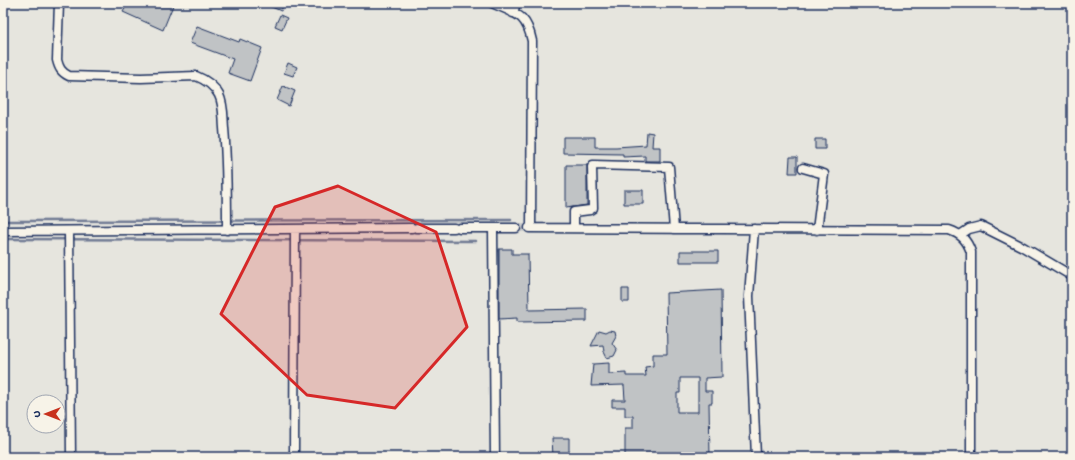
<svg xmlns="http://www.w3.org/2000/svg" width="1075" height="460" viewBox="0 0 1075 460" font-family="'Gochi Hand',sans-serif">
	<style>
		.built { fill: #e6e5de; fill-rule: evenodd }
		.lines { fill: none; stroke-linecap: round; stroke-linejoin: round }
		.stream { stroke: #727c95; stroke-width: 2.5 }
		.building { fill: #c0c3c5; stroke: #1b2f5e; fill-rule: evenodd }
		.minor-tunnel { stroke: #cbcccc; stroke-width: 8; stroke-dasharray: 8 4; stroke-linecap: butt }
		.minor-casing { stroke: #1b2f5e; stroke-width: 11 }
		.minor { stroke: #f7f3e8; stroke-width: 8 }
		.marked { fill: #d62828; fill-opacity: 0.2; stroke: #d62828; stroke-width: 3; stroke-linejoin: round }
	</style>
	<rect width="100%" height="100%" fill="#f7f3e8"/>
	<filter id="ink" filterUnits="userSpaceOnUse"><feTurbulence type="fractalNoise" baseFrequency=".025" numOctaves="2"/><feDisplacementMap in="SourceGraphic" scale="8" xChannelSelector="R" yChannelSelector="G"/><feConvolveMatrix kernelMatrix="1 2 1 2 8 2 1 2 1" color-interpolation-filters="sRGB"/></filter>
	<g filter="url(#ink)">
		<path class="built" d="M3,3H1072V457H3ZM34,402H58V426H34Z"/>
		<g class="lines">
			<path class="stream" d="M1072,187L1071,186L1072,189
				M3,221L511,220
				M3,239L476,241"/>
		</g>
		<path class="building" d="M128,3H174L163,30L123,12Z
			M262,3H284L281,11Z
			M280,15L287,18L282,29L275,26Z
			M197,26L239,42L240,39L262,48L250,81L228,73L233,59L190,43Z
			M288,63L297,67L293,76L284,73Z
			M283,86L295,91L289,106L277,100Z
			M647,132L653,133L652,147H660V161H645V156L623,157V154L563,153V137H595V147H616L646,145Z
			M815,139H825V149H815Z
			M790,157H797V173H789Z
			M566,165H587V205L566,208Z
			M624,190H643V204H624Z
			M499,249H512V254H528L529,310L587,309V321L517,322V318L499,319Z
			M680,251H718V262H680Z
			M622,289H629V302H622Z
			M721,290L722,377L705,378V391H712V403H709L710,457H625V428H633V416H625V407H612V400H625L624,385L591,386L593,364L609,363V374L626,373V376H646L645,367L653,366V354H667L666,293ZM680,378H698V412H677V393H680Z
			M599,330L606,332L610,330L615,331L616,336L612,343L617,350L614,356L607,358L604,352L603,345L591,346Z
			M552,438H569V457H553Z"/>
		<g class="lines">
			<path class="minor-tunnel" d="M516,228H529"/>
			<defs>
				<path id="minor" d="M59,3L57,60C59,68 61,72 69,76L141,78L196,76C206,80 214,85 219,95C224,105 223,117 224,128C227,162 227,196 227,230
					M492,3C516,14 526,13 532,41L531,228
					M513,13L516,3
					M803,168L824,174L817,230
					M417,228H454
					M460,228H516
					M493,228L495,457
					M529,228L949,230C961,234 967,240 971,252V457
					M574,228V212L590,210L593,208L592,167L593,165L669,167L674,229
					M754,229L749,296L756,457
					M3,231L412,228
					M69,231L71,457
					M960,235L969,229L981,226L1023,247L1072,276
					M294,457L295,229"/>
			</defs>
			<use href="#minor" class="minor-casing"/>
			<use href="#minor" class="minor"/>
		</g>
	</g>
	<path class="marked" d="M338,186L436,232L467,327L395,408L307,395L221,314L275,207Z"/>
	<rect width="1075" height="460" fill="none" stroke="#f7f3e8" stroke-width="16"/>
	<rect x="8" y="8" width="1059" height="444" fill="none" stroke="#1b2f5e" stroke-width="1.5" filter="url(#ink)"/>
	<g transform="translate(46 414) rotate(270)"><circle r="19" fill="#f7f3e8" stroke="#9fa5b1"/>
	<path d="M0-3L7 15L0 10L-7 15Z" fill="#c8321e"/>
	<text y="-6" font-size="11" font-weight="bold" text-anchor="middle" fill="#1b2f5e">U</text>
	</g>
</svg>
